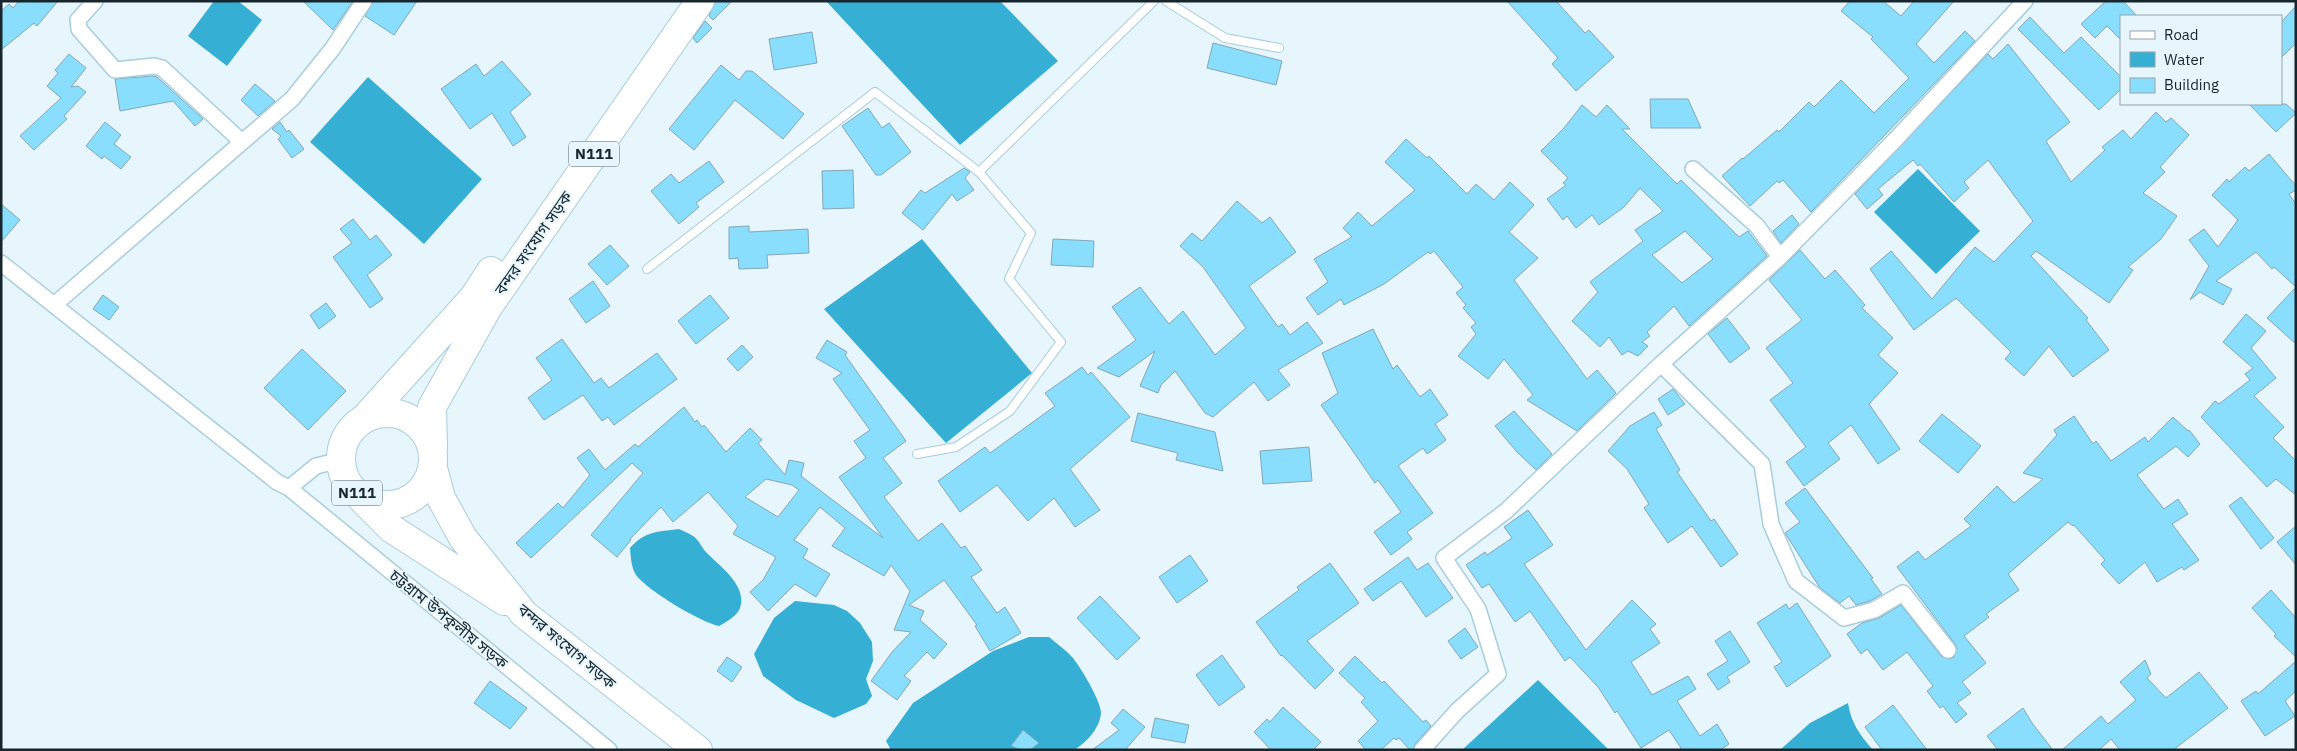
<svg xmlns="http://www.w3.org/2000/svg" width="2297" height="751" viewBox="0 0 2297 751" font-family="'IBM Plex Sans','Noto Sans Bengali',sans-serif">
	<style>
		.water { fill: #35afd4 }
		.building { fill: #88defc; stroke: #81a8b6; fill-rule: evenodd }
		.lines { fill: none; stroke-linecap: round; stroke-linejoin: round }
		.lane-casing { stroke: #a6cedd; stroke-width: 10 }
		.street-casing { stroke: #a6cedd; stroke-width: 18 }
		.highway-casing { stroke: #a6cedd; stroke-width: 30 }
		.lane { stroke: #fff; stroke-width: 8 }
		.street { stroke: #fff; stroke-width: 15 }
		.highway { stroke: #fff; stroke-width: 28 }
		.labels { text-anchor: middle; stroke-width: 4; stroke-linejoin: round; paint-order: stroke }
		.shield { fill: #e6f6fc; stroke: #55646a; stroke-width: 1 }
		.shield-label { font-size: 15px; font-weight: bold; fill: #17262c }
		.street-label { font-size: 16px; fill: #17262c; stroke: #e6f6fc }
	</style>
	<rect width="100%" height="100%" fill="#e6f6fc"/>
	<path class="water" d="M214,1H238L262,20L227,66L188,36Z
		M826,1H1000L1058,61L960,145Z
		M368,77L482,179L424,244L310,142Z
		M1918,169L1980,231L1936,274L1874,212Z
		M922,239L1032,373L946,443L824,309Z
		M679,529C683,531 689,533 693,536C698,539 701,546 705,551C718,565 748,585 740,608C737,616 726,622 719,626C700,622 648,591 636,575C631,567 631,558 630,548C645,531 657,532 679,529Z
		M795,601L834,605L847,611L860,623L872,642L873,661L866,679L872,696L866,704L834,718L796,700L763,676L754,654L774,618Z
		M1029,637H1049C1057,644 1066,650 1073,658C1081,668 1101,701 1101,713C1100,728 1086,743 1074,750H891L886,741L913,703L993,651Z
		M1538,680L1609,750H1462Z
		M1848,703C1851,723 1860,735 1873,750H1780L1810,723Z"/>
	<path class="building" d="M19,1H58L37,26L34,23L1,50V11L9,4L13,8Z
		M303,1H353L333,30Z
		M373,1H417L394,35L365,16Z
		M715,1H732L713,20L709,16Z
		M1507,1H1556L1585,33L1589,30L1614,57L1576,91L1552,64L1558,58Z
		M1850,1H1883L1901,16L1914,1H1954L1916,44L1934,63L1965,31L1975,41L1811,212L1783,180L1779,183L1777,181L1750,206L1722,176L1742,158L1743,159L1777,130L1779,132L1809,102L1814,107L1841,80L1874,113L1909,78L1871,39L1873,37L1841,11Z
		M2106,1H2123L2137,16H2121V40L2107,26L2095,38L2081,24Z
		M2296,6V43L2281,58V22Z
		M2030,17L2064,53L2081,37L2121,77V89L2099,110L2018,29Z
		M705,21L712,28L697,43L693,38Z
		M812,32L817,63L774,70L769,39Z
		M1213,43L1282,61L1276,85L1207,68Z
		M2008,44L2070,122L2046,141L2071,182L2105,150L2102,147L2123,130L2131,139L2156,112L2166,122L2171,118L2189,135L2160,167L2165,172L2143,193L2177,216L2161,239L2128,267L2133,270L2109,303L2036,251L2031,256L2088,318L2086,320L2109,350L2073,377L2049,346L2024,376L2005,359L2011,352L1956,298L1914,330L1870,269L1891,251L1932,299L1975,247L1994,262L2033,221L1988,160L1964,182L1969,188L1954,202L1920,164L1918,166L1913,160L1878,189L1883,195L1867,209L1855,194L1988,54L1993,59Z
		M69,54L86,68L71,87L78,86L86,92L64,116L67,119L34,150L20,136L61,98L47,86L58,73L55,70Z
		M502,61L531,94L510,112L526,137L513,146L492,113L470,129L441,89L476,64L484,76Z
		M721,65L739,80L746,71H752L804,114L783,139L735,100L694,150L669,129Z
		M153,76L157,77L203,119L195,126L173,101L120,111L115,79Z
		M255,84L275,101L258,116L241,100Z
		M1650,99H1688L1701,128H1651Z
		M2249,104H2286L2296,113L2276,132Z
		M1582,105L1596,117L1607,105L1630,129H1622L1677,184L1681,180L1739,237L1748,231L1767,256L1689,326L1674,306L1647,332L1650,336L1642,342L1648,346L1638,356L1628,351L1622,355L1609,337L1600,347L1572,321L1598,292L1590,282L1643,241L1635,230L1663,211L1640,188L1624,207L1599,225L1592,215L1576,228L1567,216L1563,220L1547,199L1566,185L1563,183L1568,178L1541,151L1564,128ZM1685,231L1713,259L1682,283L1652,255Z
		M868,108L882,128L889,123L911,152L881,175H876L842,126Z
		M105,122L121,135L114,144L131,157L121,169L104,156L102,159L86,146Z
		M280,122L287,132L289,130L304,149L292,158L278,139L281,136L272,129Z
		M1406,139L1427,158L1429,156L1467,194L1476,184L1494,200L1510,182L1534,205L1509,232L1538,258L1514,280L1587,379L1597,370L1616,393L1577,431L1527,400L1533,395L1504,359L1488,379L1458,356L1476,334L1471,327L1476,323L1463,308L1466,305L1456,293L1463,287L1434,251L1430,254L1428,252L1384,284L1344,305L1341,299L1318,315L1306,298L1328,282L1314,259L1352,237L1343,228L1358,212L1372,226L1415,190L1385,162Z
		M2269,154L2296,186V190L2289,194L2296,204V344L2267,318L2296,287L2274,267L2272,269L2256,252L2216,281L2232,289L2223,305L2200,292L2190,300L2209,266L2189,240L2204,229L2218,247L2238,220L2212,195L2227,179L2229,182L2245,167L2249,171Z
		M709,161L724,182L696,203L699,207L679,224L651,191L671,174L679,183Z
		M964,168L970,172L965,178L974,190L957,201L952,194L923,230L902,213L921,190L925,193Z
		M853,170L854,208L823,209L822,171Z
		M1237,201L1262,223L1270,217L1296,252L1249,286L1278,327L1282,324L1290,335L1307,322L1323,343L1278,370L1290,385L1268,401L1254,382L1213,417L1205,413L1175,371L1161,385L1158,393L1140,386L1155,351L1119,377L1097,368L1136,340L1112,307L1140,287L1169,324L1183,311L1215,355L1246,328L1203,267L1180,246L1192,233L1202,241Z
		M1,204L20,220L1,242Z
		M1792,215L1799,224L1781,243L1773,231Z
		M353,219L370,240L376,235L392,255L367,275L383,299L370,308L333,257L352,243L340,229Z
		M749,226V232L808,229L809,253L767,255L768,268L739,269L738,258L729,259V227Z
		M1053,239L1094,241L1093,267L1051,265Z
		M610,245L629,266L607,285L588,264Z
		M1800,250L1825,279L1835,270L1865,305L1862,308L1893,338L1878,355L1898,373L1869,404L1900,449L1878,464L1851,425L1828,443L1840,459L1804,486L1786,462L1806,447L1770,400L1793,383L1766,348L1802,320L1769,280Z
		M593,281L610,306L586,323L569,299Z
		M103,295L119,307L109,320L93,309Z
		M710,295L729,318L696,344L678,321Z
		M326,303L336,316L319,329L310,315Z
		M2246,314L2266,331L2251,348L2276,378L2254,396L2284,427L2273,438L2296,461V495L2276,479L2267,487L2201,417L2215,401L2219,404L2250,380L2245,374L2253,368L2223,342Z
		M1727,318L1750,348L1730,363L1708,334Z
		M1373,329L1393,369L1397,365L1420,397L1430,389L1448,415L1435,424L1446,440L1427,454L1423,448L1398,466L1433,513L1407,532L1412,539L1391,555L1374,532L1401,512L1378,480L1375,483L1321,405L1338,393L1322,353Z
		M562,339L594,383L601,378L609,388L657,353L677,379L614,425L608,417L602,421L583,395L544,420L528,398L552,380L536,358Z
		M827,340L847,352L845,355L906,441L883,458L902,483L884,497L918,541L942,523L961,548L965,546L982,570L971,577L997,613L1005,607L1021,633L990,651L975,626L977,625L944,580L909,605L924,611L920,620L947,644L934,659L927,652L904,676L911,681L897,700L871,681L892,652L911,632L894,630L910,591L891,565L884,576L832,546L845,528L820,507L794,540L808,549L803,558L830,574L816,597L795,584L768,611L750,592L763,580L776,557L733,534L738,526L708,492L673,522L661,507L630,539L631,540L617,557L591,535L643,473L632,463L531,558L516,543L558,503L563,508L590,475L577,458L589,449L605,470L635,444L638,447L684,407L695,422L697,420L702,427L704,425L726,452L750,428L762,440L758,443L785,475L789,460L804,463L801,476L883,538L839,477L866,458L854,441L870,430L833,379L842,373L816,358ZM766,479L792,485L799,490L778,517L745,497Z
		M742,345L753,357L738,371L727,359Z
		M302,349L346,391L308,430L264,388Z
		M1082,367L1088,375L1091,372L1130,417L1070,469L1100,510L1075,527L1054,498L1028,521L997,485L960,512L938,481L985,447L990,453L1055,406L1045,393Z
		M1673,389L1685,404L1668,415L1658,399Z
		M1514,411L1552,454L1536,470L1517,452L1495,426Z
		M1654,412L1662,425L1656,429L1680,470L1677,472L1711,521L1714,519L1738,554L1721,567L1692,526L1668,543L1644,508L1649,504L1627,469L1608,451L1630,426Z
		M1138,413L1215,432L1223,471L1176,460L1178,453L1131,441Z
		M1942,414L1981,446L1958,473L1919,441Z
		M2074,416L2093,444L2096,441L2111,461L2145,437L2148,442L2173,417L2188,431L2189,430L2200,444L2188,457L2176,446L2137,475L2164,509L2178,499L2188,514L2172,524L2199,560L2184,570L2182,567L2157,582L2145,562L2119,584L2101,564L2105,560L2074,525L2073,526L2068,522L2008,574L2019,590L1986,614L1989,617L1964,636L1986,663L1962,682L1971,693L1957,703L1967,714L1956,723L1943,706L1940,708L1927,691L1933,686L1907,652L1883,670L1867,649L1861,654L1847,634L1862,623L1879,618L1901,605L1941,656L1949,659L1954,657L1957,649L1955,644L1897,567L1918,551L1925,560L1971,526L1964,519L1997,486L2014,503L2043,479L2023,473L2057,435L2054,430Z
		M1309,447L1312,481L1263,484L1260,451Z
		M1805,488L1873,578L1871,579L1882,594L1870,601L1856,605L1849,596L1840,603L1820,588L1785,533L1800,522L1785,503Z
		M2241,497L2274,538L2261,549L2229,506Z
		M1528,510L1553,545L1524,564L1586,650L1632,600L1656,624L1650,629L1660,643L1631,662L1652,695L1688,676L1696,689L1677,701L1700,736L1717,724L1729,744L1720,750H1679L1681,748L1669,730L1641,748L1617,711L1615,713L1598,687L1570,657L1565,661L1530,611L1515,622L1489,584L1482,588L1466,565L1485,552L1487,555L1512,538L1504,527Z
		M2296,526V565L2277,542Z
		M1190,555L1208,581L1177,603L1159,577Z
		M1408,557L1417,570L1428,563L1453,598L1426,617L1401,581L1373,601L1364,589Z
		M1330,563L1359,603L1307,641L1334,670L1315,689L1282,655L1281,656L1256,622L1299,590L1297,587Z
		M2271,590L2296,618V657L2274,636L2276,634L2252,608Z
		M1100,596L1140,638L1117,660L1077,618Z
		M1797,603L1831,656L1787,687L1774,667L1782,662L1757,623L1786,604L1789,609Z
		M1465,628L1478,647L1461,659L1448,641Z
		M1730,631L1750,662L1727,677L1730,682L1718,690L1707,674L1728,661L1715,641Z
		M1222,655L1245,687L1219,706L1196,675Z
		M1355,656L1382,683L1384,681L1423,722L1426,720L1431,726L1415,744L1413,750H1410L1399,738L1396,740L1394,738L1381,750H1366L1358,741L1378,721L1361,702L1365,698L1339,673Z
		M727,657L742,667L732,682L717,671Z
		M2145,660L2151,674L2147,678L2166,698L2199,672L2228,708L2173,750H2120L2111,739L2099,750H2062L2101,716L2108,724L2136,700L2120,682Z
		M2296,661V691L2285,701L2295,716L2265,736L2241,701L2256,691L2258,694Z
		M490,681L527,708L510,729L474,703Z
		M1893,705L1927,750H1882L1865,727Z
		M1283,707L1321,742L1313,750H1271L1254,732L1267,719L1270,722Z
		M2023,708L2032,723L2053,750H1998L1987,736Z
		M1123,709L1145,727L1125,750H1092L1119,730L1111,723Z
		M1155,718L1189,725L1185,743L1151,737Z
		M1023,730L1039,743L1030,750H1021L1011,746Z"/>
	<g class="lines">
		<defs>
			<path id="lane" d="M1166,1L1225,38L1279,48
				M979,172L1154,1
				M647,269L875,92L979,172L1031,233L1009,279L1061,342L1010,411L956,447L917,454"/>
			<path id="street" d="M95,1L78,20L79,29L115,70L154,66L162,68L242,142
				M1693,169L1757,226L1780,257
				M1,263L277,482L289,488L316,466L341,460
				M54,305L292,99L333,48L364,1
				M1661,364L1762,464L1771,524L1796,581L1844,618L1874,610L1903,593L1948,650
				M289,488L609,750
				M1422,750L1457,711L1498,674L1478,609L1444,558L1506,511L1661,364L1780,257L1894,141L2025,1"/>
			<path id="highway" d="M341 459a46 46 0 1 1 92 0a46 46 0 1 1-92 0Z
				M365,418L474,297L491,271
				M433,448L432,407L488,307L700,1
				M433,468L441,498L463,538L524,614L698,750
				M361,498L392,529L504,601"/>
		</defs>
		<use href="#lane" class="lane-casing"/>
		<use href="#street" class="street-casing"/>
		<use href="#highway" class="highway-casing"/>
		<use href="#lane" class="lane"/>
		<use href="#street" class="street"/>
		<use href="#highway" class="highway"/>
	</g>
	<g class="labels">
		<g class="shield">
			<rect x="569" y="141.5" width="50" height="25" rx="4"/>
			<rect x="332" y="480.5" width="50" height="25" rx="4"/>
		</g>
		<g class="shield-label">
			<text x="594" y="159">N111</text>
			<text x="357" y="498">N111</text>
		</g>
		<g class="street-label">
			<text transform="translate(533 243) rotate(-55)" y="6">বন্দর সংযোগ সড়ক</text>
			<text transform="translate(449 619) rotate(39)" y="6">চট্টগ্রাম উপকূলীয় সড়ক</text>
			<text transform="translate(567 646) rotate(40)" y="6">বন্দর সংযোগ সড়ক</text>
		</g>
	</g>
	<rect width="2297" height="751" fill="none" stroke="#17262c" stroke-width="5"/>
	<rect x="2120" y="15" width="162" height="90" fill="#e6f6fc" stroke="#93a3a9"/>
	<rect x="2130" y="31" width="25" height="8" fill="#ffffff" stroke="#93a3a9"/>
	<text x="2164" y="40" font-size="15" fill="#17262c">Road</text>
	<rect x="2130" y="52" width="25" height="15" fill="#35afd4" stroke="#93a3a9"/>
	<text x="2164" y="65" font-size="15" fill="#17262c">Water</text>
	<rect x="2130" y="78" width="25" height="15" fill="#88defc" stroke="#93a3a9"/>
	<text x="2164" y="90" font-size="15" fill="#17262c">Building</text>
</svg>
